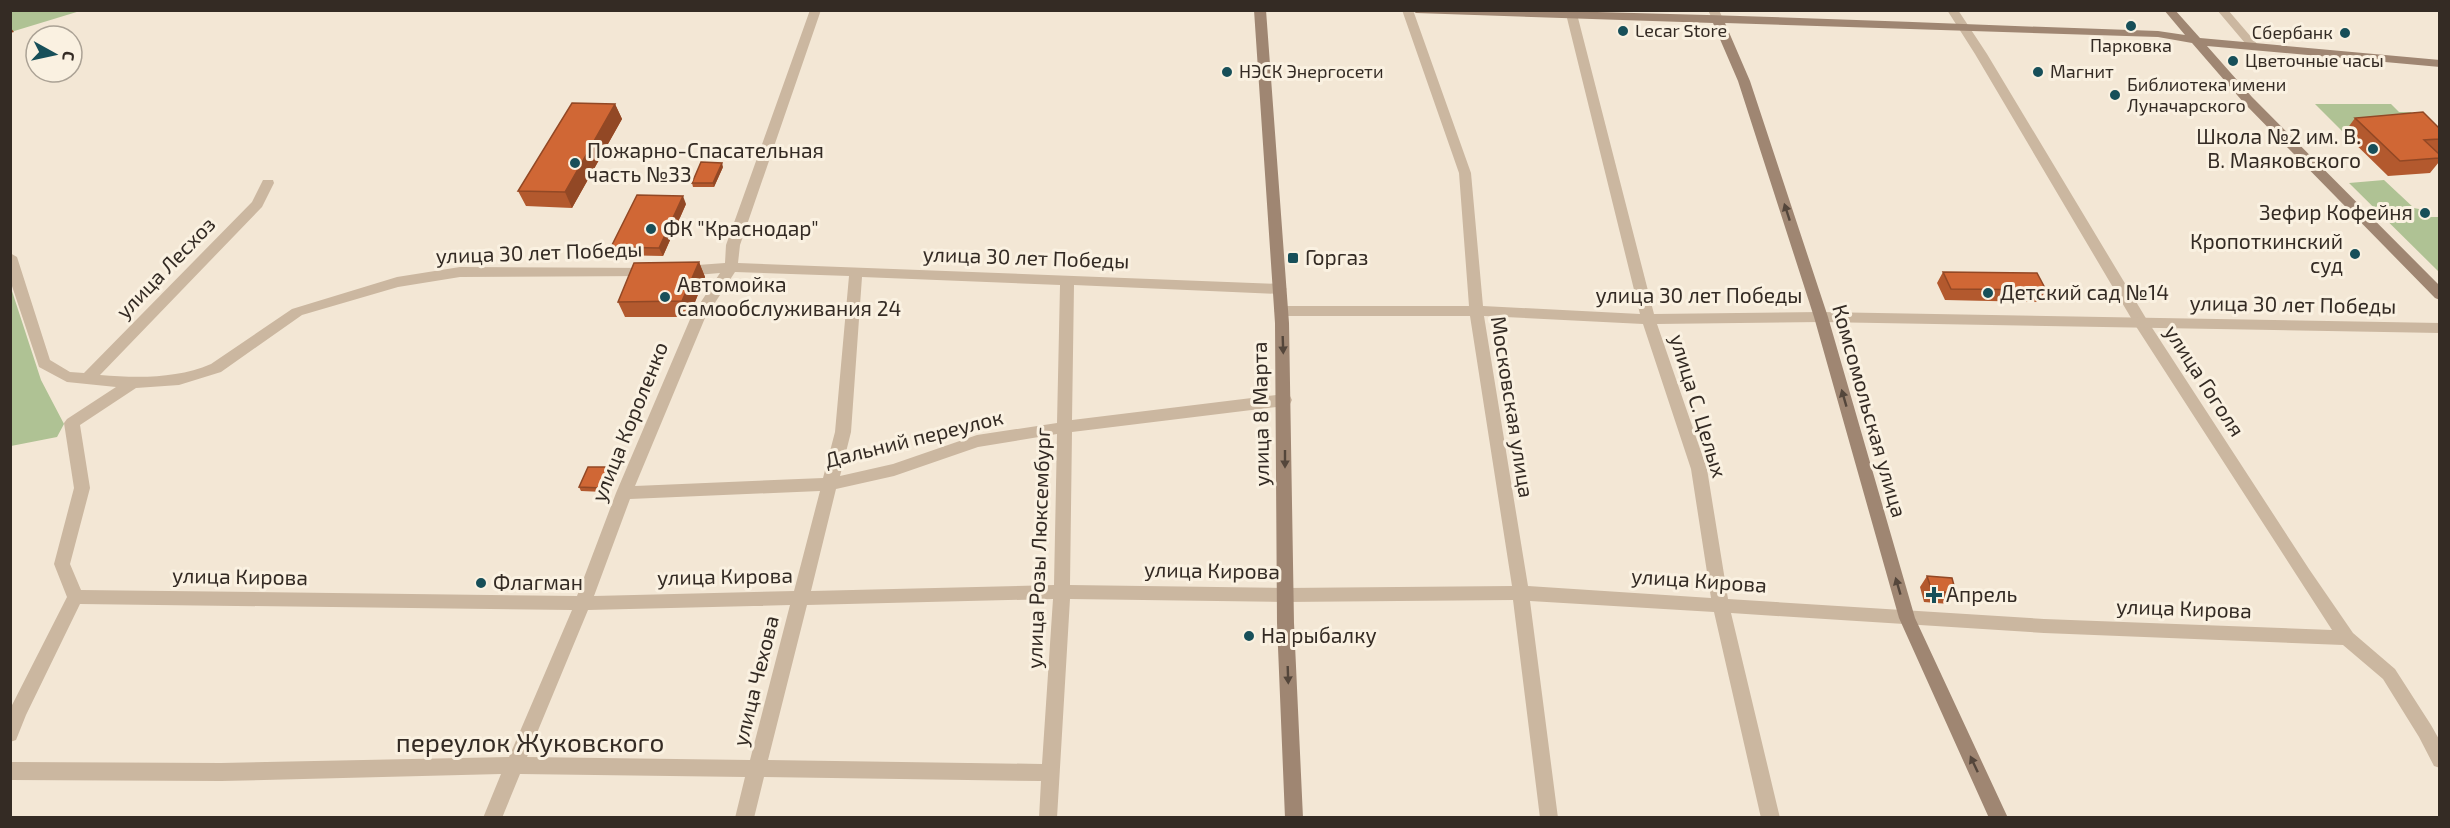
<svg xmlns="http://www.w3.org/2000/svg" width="2450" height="828" viewBox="0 0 2450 828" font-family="'Exo 2',sans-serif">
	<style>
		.green { fill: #afc294 }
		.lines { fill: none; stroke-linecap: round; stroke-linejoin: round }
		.minor { fill: #cbb7a0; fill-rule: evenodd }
		.tertiary { fill: #cbb7a0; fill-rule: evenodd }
		.secondary { fill: #9f8672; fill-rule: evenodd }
		.wall { fill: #b3592e }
		.shaded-wall { fill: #924825 }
		.building { fill: #d06735; stroke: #924825; stroke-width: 1.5 }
		.oneway { fill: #54463b }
		.poi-dot { fill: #174f59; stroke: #faf1e1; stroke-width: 2 }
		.labels { text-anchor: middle; stroke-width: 6; stroke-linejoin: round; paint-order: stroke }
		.far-poi-label { font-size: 18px; fill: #342b24; stroke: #faf1e1; text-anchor: start }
		.poi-label { font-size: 21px; fill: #342b24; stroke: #faf1e1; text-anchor: start }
		.street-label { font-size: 21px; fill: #342b24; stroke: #faf1e1 }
		.near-street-label { font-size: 26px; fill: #342b24; stroke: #faf1e1 }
	</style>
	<rect width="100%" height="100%" fill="#f3e7d5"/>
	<path class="green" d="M11,11H80L11,32Z
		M2315,104H2391L2399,112H2411L2424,126L2344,133Z
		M2384,180L2414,208L2424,210L2420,211V213L2430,217H2439V272L2349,183Z
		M11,288L41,380L64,424L57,437L11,446Z"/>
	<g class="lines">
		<path class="minor" d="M810,10H821L740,245L738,263L1280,284L1287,289L1280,294L1074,285L1072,420L1285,394L1290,396L1292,400L1290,404L1285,406L1072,432L1070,585L1285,588L1512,586L1470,316H1281L1274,311L1281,306H1469L1459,173L1402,10H1413L1471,173L1483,306L1640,314L1565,10H1576L1654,314L1821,312L1828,317L1821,322L1657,324L1707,469L1728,599L2044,619L2332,630L2137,328L1975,54L1947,10H1958L1987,54L2147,320L2309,569L2353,633L2395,669L2431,725L2440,741V768L2434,766L2419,737L2383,679L2343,645L2044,633L1731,613L1780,818H1761L1714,612L1530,601L1558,818H1540L1513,600L1285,602L1070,599L1057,818H1039L1041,781L764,777L754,818H735L745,777L520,774L502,818H483L501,774L221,781L10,780V762L221,763L509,757L572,610L80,604L26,715L16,740L10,742V709L67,597L54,564L74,488L64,423L67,419L116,387L67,382L39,367L10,280V253L17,257L50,360L70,372L84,373L252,202L263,180H273L274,183L262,207L100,375C137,378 176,379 211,364L292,309L397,277L460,267L656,268L658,271L656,274L651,276L460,277L398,287L302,315L221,372L179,385L136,388L80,425L90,488L70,564L81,590L577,596L616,493L691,317L720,273L684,276L677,271L684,266L725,263L726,245ZM735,272L849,276L835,432L823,478L635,486L705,318ZM862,277L1060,285L1057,423L977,435L893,464L840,476L851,432ZM1484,316L1643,324L1691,469L1711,598L1528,586ZM1057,434L1054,585L811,591L836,489L894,476L978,447ZM820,491L794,591L594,596L630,499ZM1053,599L1042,764L768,760L807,605ZM790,605L750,760L527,757L588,610Z
			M2217,10H2228L2258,45V49H2250Z"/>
		<path class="tertiary" d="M1708,10H1719L1723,19L1721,21H1713Z
			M1821,312L2440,323V333L1821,322L1814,317Z"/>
		<path class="secondary" d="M1254,10H1266L1289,323L1294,623L1303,818H1285L1277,623L1275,323Z
			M1411,10C1660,10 1909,23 2158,31L2185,35L2164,10H2175L2200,38L2440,60V67L2207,46L2252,97L2440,286V300L2435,298L2244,103L2192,43L2158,37L1725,23L1750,81L1828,317L1915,618L2008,818H1989L1899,618L1814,317L1738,81L1713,23L1416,13Z"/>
	</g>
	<path class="wall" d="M615,104L622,119L572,208L526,206L518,191Z
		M2355,118L2439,128V152L2438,153L2439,154V162L2430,173L2388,176L2344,133Z
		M723,167L714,187H693L692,183Z
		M686,204L663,256L615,255L611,247Z
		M699,262L705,277L689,317H625L618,302Z
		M1943,272L2046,290L2039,302L1945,300L1937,283Z
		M613,471L604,492L581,491L579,487Z
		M1927,576L1956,593L1949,604L1924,602L1920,587Z"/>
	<path class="shaded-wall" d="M10,27L14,32L10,33Z
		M615,104L622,119L572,208L565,192Z
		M722,163L723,167L714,187L713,183Z
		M683,196L686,204L663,256L659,248Z
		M699,262L705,277L689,317L682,301Z
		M611,467L613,471L604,492L602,488Z"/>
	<path class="building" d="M572,103L615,104L565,192L518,191Z
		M2423,112L2439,128V139L2424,140L2439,154V158L2400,161L2355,118Z
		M701,162L722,163L713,183H692Z
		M637,195L683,196L659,248L611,247Z
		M699,262L682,301L618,302L634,263Z
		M1943,272L2037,273L2046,290L1951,289Z
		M588,467H611L602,488L579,487Z
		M1927,576L1952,578L1956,593L1932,591Z"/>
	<defs><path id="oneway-solid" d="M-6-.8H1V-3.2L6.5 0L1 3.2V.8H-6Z" transform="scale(1.5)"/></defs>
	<g class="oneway">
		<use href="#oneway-solid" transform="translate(1787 212) rotate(-108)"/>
		<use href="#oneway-solid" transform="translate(1283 345) rotate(88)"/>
		<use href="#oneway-solid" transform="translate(1844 398) rotate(-106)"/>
		<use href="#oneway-solid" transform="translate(1285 459) rotate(90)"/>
		<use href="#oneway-solid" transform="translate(1898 586) rotate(-106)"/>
		<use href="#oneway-solid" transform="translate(1288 675) rotate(88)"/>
		<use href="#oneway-solid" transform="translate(1974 764) rotate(-115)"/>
	</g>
	<g class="poi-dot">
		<circle cx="2131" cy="26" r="6"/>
		<circle cx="1623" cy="31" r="6"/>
		<circle cx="2345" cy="33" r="6"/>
		<circle cx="2233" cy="61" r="6"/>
		<circle cx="1227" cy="72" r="6"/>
		<circle cx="2038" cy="72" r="6"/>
		<circle cx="2115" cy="95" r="6"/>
		<circle cx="2373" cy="149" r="6"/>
		<circle cx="575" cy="163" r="6"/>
		<circle cx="2425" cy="213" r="6"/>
		<circle cx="651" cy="229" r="6"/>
		<circle cx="2355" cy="254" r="6"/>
		<rect x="1287" y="252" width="12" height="12" rx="3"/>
		<circle cx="1988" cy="293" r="6"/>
		<circle cx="665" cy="297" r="6"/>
		<circle cx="481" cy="583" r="6"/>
		<path d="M1931 586h6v6h6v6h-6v6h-6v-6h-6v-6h6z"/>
		<circle cx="1249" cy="636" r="6"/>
	</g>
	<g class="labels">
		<g class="far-poi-label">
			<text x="1635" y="37">Lecar Store</text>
			<text x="2333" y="39" text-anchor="end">Сбербанк</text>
			<text x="2131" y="52" text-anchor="middle">Парковка</text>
			<text x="2245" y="67">Цветочные часы</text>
			<text x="1239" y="78">НЭСК Энергосети</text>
			<text x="2050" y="78">Магнит</text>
			<text x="2127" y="91">Библиотека имени<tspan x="2127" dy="21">Луначарского</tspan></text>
		</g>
		<g class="poi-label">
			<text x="2361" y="144" text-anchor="end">Школа №2 им. В.<tspan x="2361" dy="24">В. Маяковского</tspan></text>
			<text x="587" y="158">Пожарно-Спасательная<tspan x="587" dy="24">часть №33</tspan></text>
			<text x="2413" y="220" text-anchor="end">Зефир Кофейня</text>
			<text x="663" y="236">ФК "Краснодар"</text>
			<text x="2343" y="249" text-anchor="end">Кропоткинский<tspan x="2343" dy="24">суд</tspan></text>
			<text x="1305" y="265">Горгаз</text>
			<text x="677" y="292">Автомойка<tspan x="677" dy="24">самообслуживания 24</tspan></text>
			<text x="2000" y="300">Детский сад №14</text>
			<text x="493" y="590">Флагман</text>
			<text x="1946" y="602">Апрель</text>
			<text x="1261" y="643">На рыбалку</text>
		</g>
		<g class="street-label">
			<text transform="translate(539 253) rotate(-2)" y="7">улица 30 лет Победы</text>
			<text transform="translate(1026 258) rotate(2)" y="7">улица 30 лет Победы</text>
			<text transform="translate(166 268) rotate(-46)" y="7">улица Лесхоз</text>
			<text x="1699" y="303">улица 30 лет Победы</text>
			<text transform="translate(2293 305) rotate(1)" y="7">улица 30 лет Победы</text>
			<text transform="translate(2204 381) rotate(57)" y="7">улица Гоголя</text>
			<text transform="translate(1698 406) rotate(73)" y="7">улица С. Целых</text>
			<text transform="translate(1512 407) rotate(81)" y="7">Московская улица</text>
			<text transform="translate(1869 411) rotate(74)" y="7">Комсомольская улица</text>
			<text transform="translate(1261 414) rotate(-91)" y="7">улица 8 Марта</text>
			<text transform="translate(630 422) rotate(-68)" y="7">улица Короленко</text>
			<text transform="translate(914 439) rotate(-14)" y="7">Дальний переулок</text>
			<text transform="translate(1039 548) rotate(-88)" y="7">улица Розы Люксембург</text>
			<text transform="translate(1212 571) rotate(1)" y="7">улица Кирова</text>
			<text transform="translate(240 577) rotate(1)" y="7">улица Кирова</text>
			<text transform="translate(725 577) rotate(-1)" y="7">улица Кирова</text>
			<text transform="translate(1699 581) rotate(4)" y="7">улица Кирова</text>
			<text transform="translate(2184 609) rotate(2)" y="7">улица Кирова</text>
			<text transform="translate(756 681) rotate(-76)" y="7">улица Чехова</text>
		</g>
		<g class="near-street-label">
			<text x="530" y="752">переулок Жуковского</text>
		</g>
	</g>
	<rect width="2450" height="828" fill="none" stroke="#342b24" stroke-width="24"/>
	<g transform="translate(54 54) rotate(98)"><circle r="28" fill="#faf1e1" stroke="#aba295" stroke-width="1.5"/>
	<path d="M0-4.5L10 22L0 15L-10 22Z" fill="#174f59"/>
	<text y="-9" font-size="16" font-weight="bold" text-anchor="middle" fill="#342b24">С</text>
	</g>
</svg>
